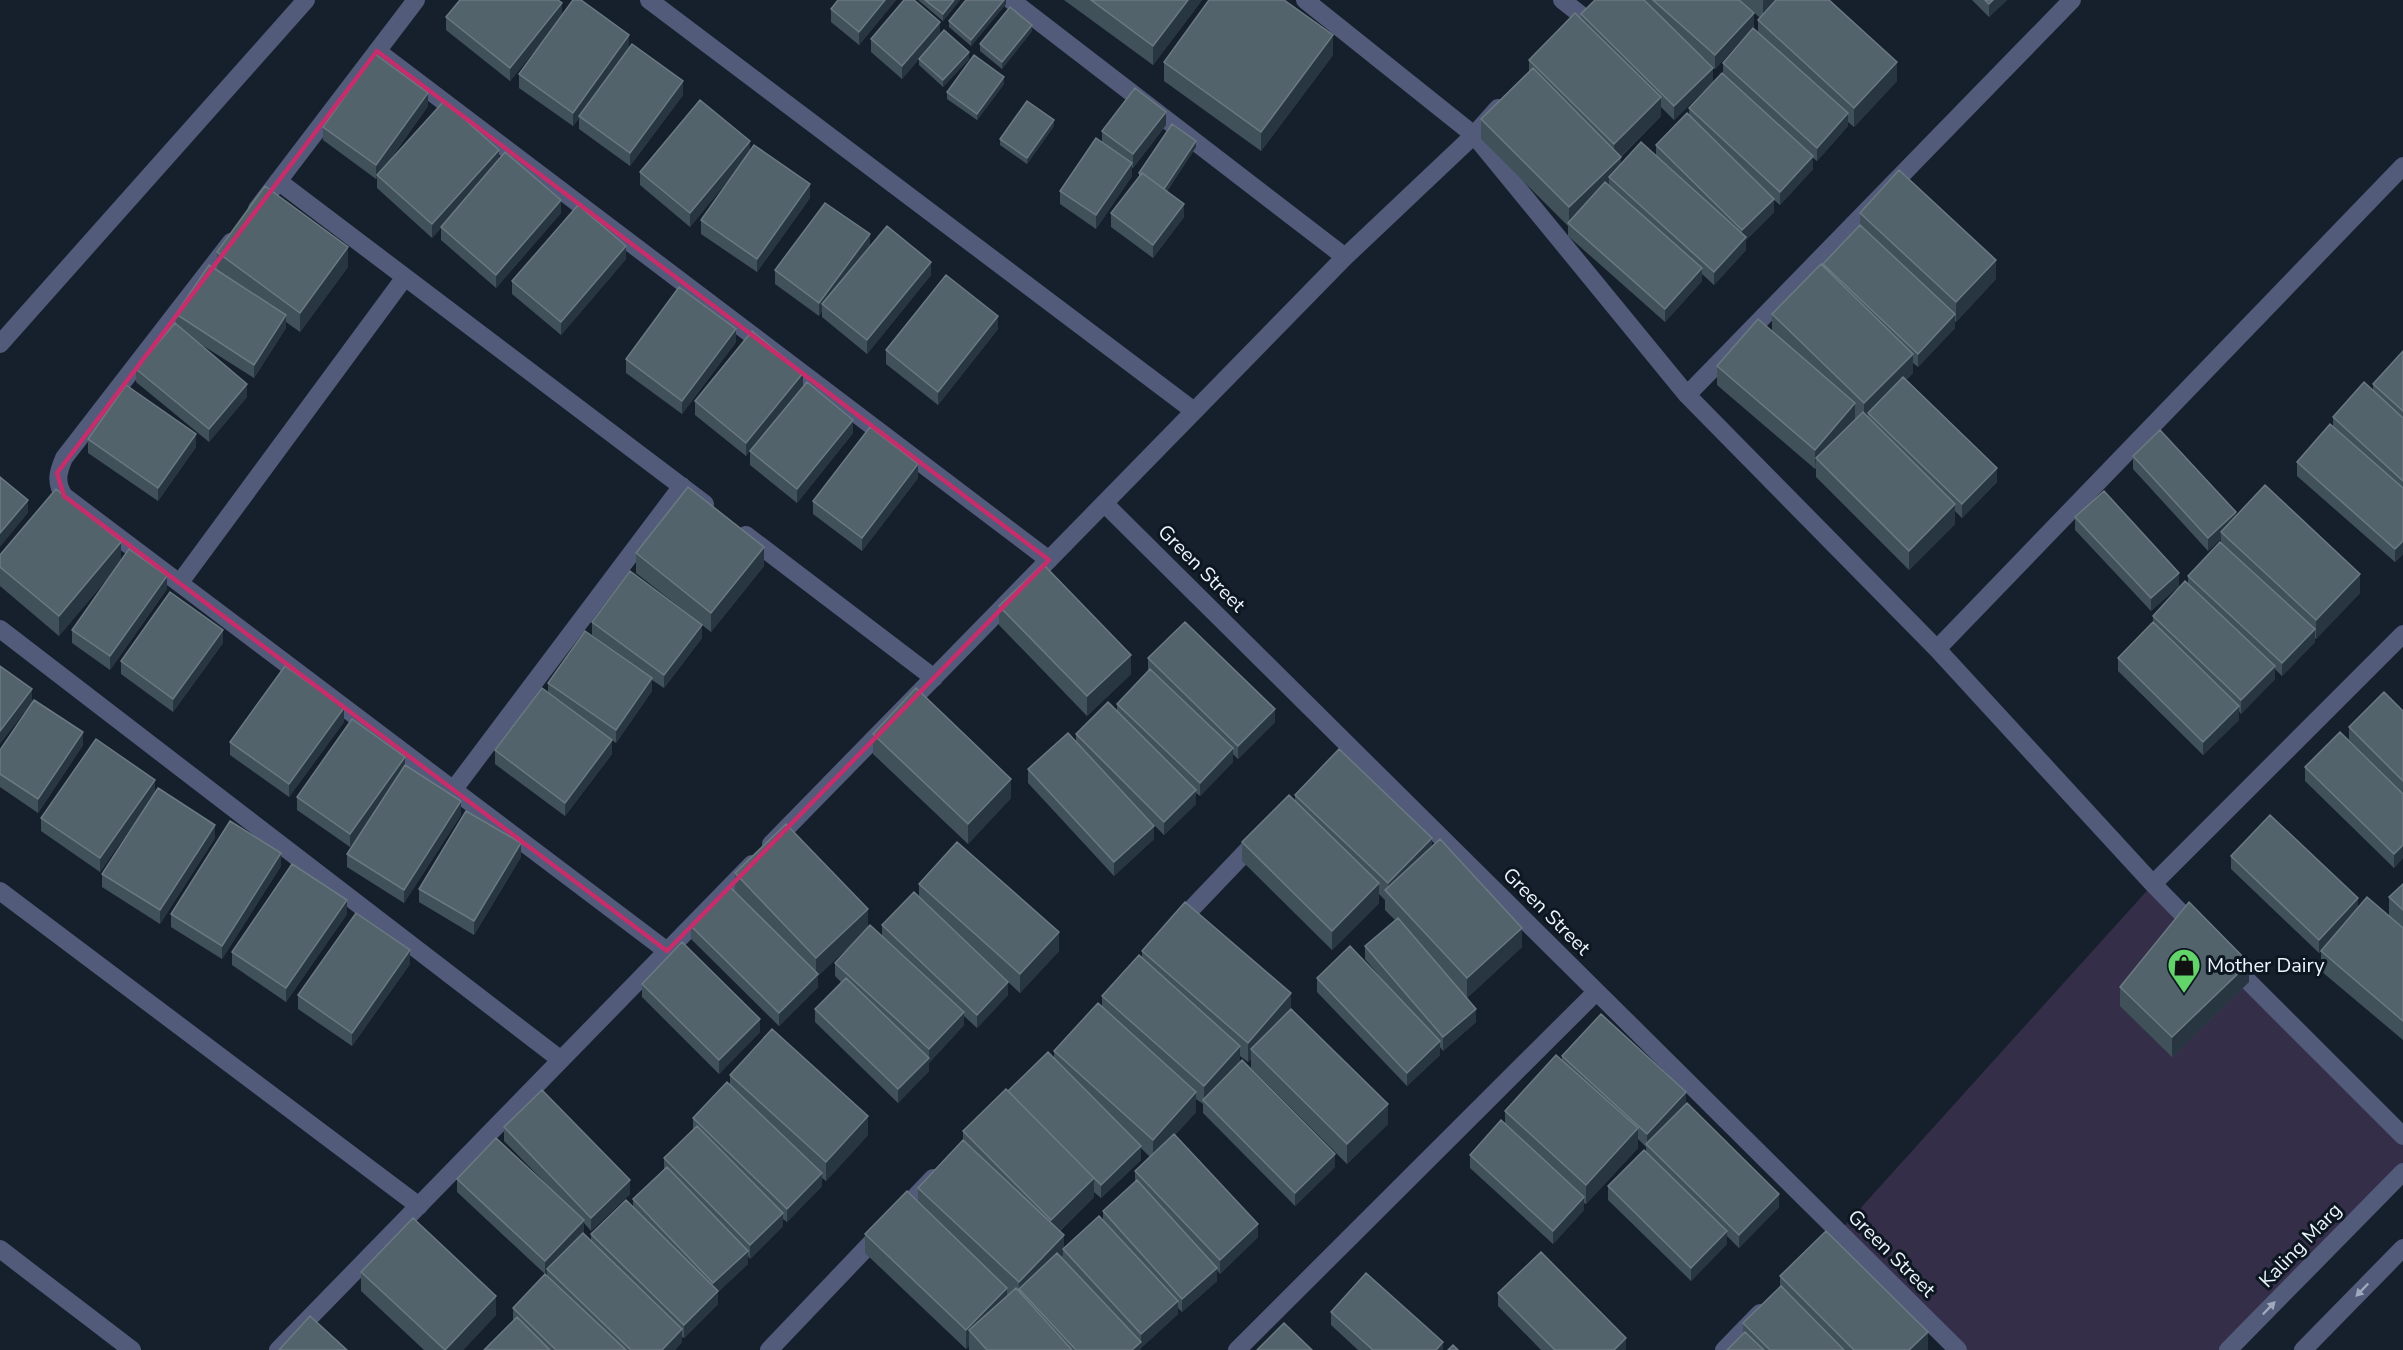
<svg xmlns="http://www.w3.org/2000/svg" width="2403" height="1350" viewBox="0 0 2403 1350" font-family="'Nunito Sans',sans-serif">
	<style>
		.green { fill: #342e48 }
		.lines { fill: none; stroke-linecap: round; stroke-linejoin: round }
		.minor { stroke: #525b7a; stroke-width: 18 }
		.wall { fill: #405159; fill-rule: evenodd }
		.shaded-wall { fill: #273640 }
		.building { fill: #53636b; stroke: #6b7a82; stroke-width: 1.5 }
		.oneway { fill: #a0a8bb }
		.marked { fill: none; stroke: #c62e6b; stroke-width: 4.5; stroke-linejoin: round }
		.labels { text-anchor: middle; stroke-width: 6; stroke-linejoin: round; paint-order: stroke }
		.street-label { font-size: 20px; fill: #edf4fc; stroke: #0d1722 }
		.poi-label { font-size: 20px; fill: #edf4fc; stroke: #0d1722; text-anchor: start }
	</style>
	<rect width="100%" height="100%" fill="#16202c"/>
	<path class="green" d="M2153,884L2403,1136V1172L2228,1350H1958L1839,1232Z"/>
	<g class="lines">
		<path class="minor" d="M649,0L1194,411
			M1011,0L1345,257
			M1305,0L1474,135L1687,395L1937,649L2153,884L2197,929
			M1562,0L1581,15
			M377,51L1049,560
			M278,181L705,504
			M257,209L416,0
			M231,242L64,458C58,472 55,482 64,496L667,951
			M0,344L306,0
			M1687,395L2072,0
			M1104,503L1958,1350
			M746,535L934,678
			M181,581L405,277
			M0,629L561,1060
			M1937,649L2403,166
			M454,789L682,486
			M771,844L1345,257L1474,135L1498,108
			M2153,884L2403,634
			M0,891L419,1206
			M1177,924L1259,838
			M2233,966L2403,1136
			M0,1249L132,1350
			M278,1350L752,864
			M769,1350L933,1178
			M1237,1350L1596,992
			M1724,1350L1760,1313
			M2228,1350L2403,1172
			M2303,1350L2403,1248"/>
	</g>
	<path class="wall" d="M896,0L859,45L831,22V9Z
		M918,0H960L943,21Z
		M1006,0V4L971,46L949,27V21Z
		M1064,0H1202L1153,65Z
		M1595,0H1829L1897,81L1854,127L1848,122V126L1817,161L1813,158V169L1780,205L1774,200V212L1746,240V250L1714,285L1702,274V281L1665,322L1568,236V226L1481,139V119L1529,72V60L1581,18V14ZM1749,8L1760,18L1758,20V33L1723,63V74L1689,108V115L1656,145V155L1621,164V157L1661,116V107L1674,120L1713,81L1703,57L1715,69L1754,26Z
		M1972,0H2007L1989,17Z
		M562,15L629,47L683,95L630,166L579,129V118L573,126L519,88V74L554,27L510,81L446,30V17Z
		M1032,31L1002,69L980,51V44Z
		M940,35L969,59L943,87L919,65V59L902,79L871,52V39Z
		M1333,55L1261,151L1164,81V62Z
		M1004,84L977,120L947,99V92Z
		M428,106L387,164L499,159L561,213L496,288L441,240V228L432,238L377,188V178L376,179L323,140V127Z
		M1166,125L1133,168L1132,167V176L1096,229L1060,204V191L1102,143V131Z
		M1054,126L1027,164L1000,145V139Z
		M1196,147L1167,191L1184,217L1153,258L1111,227V213L1139,177V173Z
		M750,151L810,198L757,272L701,234V220L734,173L690,227L640,185V172Z
		M1860,213L1996,279L1956,322L1955,321V328L1918,367L1913,363V373L1906,380L1997,482L1962,518L1955,511V524L1909,570L1816,477V468L1815,469L1717,385V366L1772,332V314L1823,265L1860,226Z
		M870,247L931,275L867,354L822,317V311L819,316L775,284V270Z
		M217,252L348,267L300,332L286,322V328L254,378L194,340L247,397L209,442L136,382V369L176,324V314L217,270Z
		M626,259L561,335L512,294V281Z
		M998,329L938,405L886,364V350Z
		M736,342L682,414L626,373V359Z
		M2403,351V554L2395,562L2297,476V462L2333,426V417L2373,391V384Z
		M803,386L746,456L695,415V401Z
		M853,433L797,503L750,465V451Z
		M88,439L196,447L158,501L88,453Z
		M2133,456L2236,516L2360,593L2316,639L2315,638V642L2282,676L2275,669V679L2241,714L2239,711V720L2203,755L2118,671V658L2153,622V616L2188,583V576L2221,543V539L2208,551L2133,469Z
		M918,478L862,551L813,514V501Z
		M2075,517L2179,586L2151,611L2075,530Z
		M636,553L764,566L711,632L636,573Z
		M0,555L121,561L167,589L110,670L72,643V630L117,567L59,636L0,586Z
		M999,606L1131,674L1087,716L999,625Z
		M592,622L702,638L664,688L652,680V691L616,743L612,740V754L565,816L495,764V750L548,693V683L613,651L592,635Z
		M223,643L173,712L121,674V661Z
		M1148,658L1275,722L1238,759L1233,754V762L1200,796L1196,793V804L1164,835L1138,809L1154,839L1114,876L1028,783V769L1076,742V734L1117,711V704L1148,671Z
		M2403,711V858L2394,868L2305,781V767L2403,794L2349,740V727Z
		M344,722L289,797L230,755V742Z
		M873,734L1011,798L968,844L873,754Z
		M83,745L38,813L0,787V750Z
		M405,766L461,815L404,903L347,867V854L367,823L350,847L297,810V797Z
		M155,793L100,872L41,831V818Z
		M1295,795L1432,847L1522,947L1467,998L1476,1022L1443,1051L1440,1047V1055L1407,1086L1317,992V978L1392,991L1365,959V946L1395,920L1385,910V900L1379,894V903L1332,950L1242,861V842L1295,801Z
		M215,838L160,924L102,887V874Z
		M2231,856L2358,907L2389,916V897L2403,884V1040L2321,971V952L2319,953L2231,869Z
		M521,857L474,935L419,902V889Z
		M281,866L222,959L171,927V914Z
		M735,873L868,927L882,937V925L919,897V884L1059,951L1020,993L1008,982V995L977,1028L964,1016V1025L929,1063V1071L898,1103L815,1022V1009L841,982L835,976V963L859,937L818,976V987L779,1026L691,939V926L735,891Z
		M347,914L286,1002L232,965V952Z
		M1142,951L1291,1009L1388,1124L1347,1164L1251,1068V1059L1248,1062L1240,1056V1062L1335,1167L1295,1206L1203,1113V1104L1196,1099V1112L1175,1135L1258,1237L1220,1274L1217,1270V1281L1182,1312L1178,1308V1314L1141,1348V1350H969V1346L966,1349L865,1253V1234L918,1202V1188L963,1141V1131L1008,1091L1054,1059V1051L1102,1007V996L1142,957ZM1141,1148L1150,1157L1135,1171V1182L1103,1211V1219L1064,1248L1060,1231L1094,1197V1192L1101,1198L1141,1160Z
		M410,964L352,1046L298,1009V995Z
		M2249,982L2172,1057L2120,1006V987Z
		M642,984L760,1032L719,1074L642,997Z
		M1562,1056L1686,1104L1779,1207L1739,1248L1727,1236V1244L1691,1281L1608,1200V1186L1646,1152V1147L1638,1139V1148L1586,1204L1584,1203V1210L1553,1244L1470,1168V1155L1505,1123V1111L1562,1060Z
		M730,1075L868,1135L826,1181L822,1178V1186L787,1222L783,1219V1226L750,1259L748,1256V1264L718,1292V1304L684,1338L682,1337V1342L675,1350H484L513,1322V1308L547,1276V1272L545,1274L457,1192V1179L554,1192L504,1141V1127L630,1194L591,1231L584,1223V1234L591,1241V1234L633,1208V1199L664,1170V1158L693,1130V1118L730,1084Z
		M361,1272L496,1315L463,1350H424L361,1291Z
		M1780,1276L1928,1350H1727L1743,1333V1323L1780,1287Z
		M1498,1293L1626,1350H1541L1498,1306Z
		M1331,1312L1443,1350H1358L1331,1325Z"/>
	<path class="shaded-wall" d="M885,0H896L859,45V32Z
		M954,0H960L943,21V14Z
		M1004,0H1006V4L971,46V40Z
		M1188,0H1202L1153,65V46Z
		M1764,0H1781L1763,21V1Z
		M1993,0H2007L1989,17V4Z
		M562,3V17L510,81V68Z
		M1754,13V26L1715,69V55Z
		M940,22V35L902,79V66Z
		M1032,25V31L1002,69V62Z
		M629,35V48L579,116V118L573,126V113Z
		M1333,35V55L1261,151V132Z
		M969,52V59L943,87V80Z
		M1897,62V81L1854,127V108Z
		M1713,68V81L1674,120V106Z
		M1004,77V84L977,120V114Z
		M683,81V95L630,166V153Z
		M428,93V106L378,176L377,175L376,179V165Z
		M1661,97V116L1614,163V144Z
		M1166,112V125L1133,168V154Z
		M1848,113V126L1817,161V148Z
		M1054,120V126L1027,164V158Z
		M750,141V154L690,227V213Z
		M1196,141V147L1163,196V189Z
		M499,150V164L432,238V224Z
		M1813,156V169L1780,205V192Z
		M1621,157V176L1609,177V188L1569,224V207Z
		M1132,163V176L1096,229V215Z
		M810,184V198L757,272V259Z
		M1774,199V212L1746,240V250L1714,285V272L1742,240V230Z
		M561,200V213L496,288V275Z
		M1184,204V217L1153,258V245Z
		M870,234V248L822,304V311L819,316V303Z
		M626,246V259L561,335V322Z
		M348,247V267L300,332V313Z
		M1996,260V279L1956,322V302Z
		M931,262V275L867,354V340Z
		M1702,268V281L1665,322V309Z
		M1955,314V328L1918,367V354Z
		M286,315V328L254,378V365Z
		M998,316V329L938,405V392Z
		M736,329V342L682,414V401Z
		M1913,354V373L1871,416L1868,413V419L1864,423V403Z
		M803,373V386L746,456V443Z
		M247,384V397L209,442V429Z
		M1855,403V422L1816,458L1815,469V450Z
		M853,420V433L797,503V489Z
		M196,434V447L158,501V488Z
		M918,464V478L862,551V538Z
		M1997,468V482L1962,518V504Z
		M28,500V513L0,547V533Z
		M1955,504V524L1909,570V551Z
		M2236,512V526L2221,532V539L2208,551V538Z
		M2403,541V554L2395,562V549Z
		M121,542V562L59,636V616Z
		M764,547V566L711,632V613Z
		M2179,573V586L2151,611V598Z
		M2360,574V593L2316,639V620Z
		M167,576V589L110,670V656Z
		M702,625V638L664,688V675Z
		M2315,629V642L2282,676V663Z
		M223,630V643L173,712V699Z
		M1131,655V674L1087,716V696Z
		M2275,666V679L2241,714V700Z
		M652,678V691L616,743V730Z
		M32,689V703L0,744V731Z
		M2239,706V720L2203,755V742Z
		M344,708V722L289,797V784Z
		M1275,709V722L1238,759V746Z
		M83,732V745L38,813V799Z
		M612,740V754L565,816V803Z
		M1233,748V762L1200,796V783Z
		M405,757V770L350,847V834Z
		M1011,779V798L968,844V824Z
		M155,780V793L100,872V858Z
		M1196,790V804L1164,835V822Z
		M461,801V815L404,903V890Z
		M215,825V838L160,924V910Z
		M1154,826V839L1114,876V862Z
		M1432,838V857L1388,893V883Z
		M521,843V857L474,935V921Z
		M2403,845V858L2394,868V854Z
		M281,853V866L222,959V946Z
		M1379,883V903L1332,950V931Z
		M2358,898V912L2319,953V940Z
		M347,900V914L286,1002V988Z
		M868,909V928L818,976V987L779,1026V1013L816,975V958Z
		M1522,928V947L1467,998V978Z
		M1059,932V951L1020,993V974Z
		M410,950V964L352,1046V1033Z
		M2249,963V982L2172,1057V1037Z
		M1008,982V995L977,1028V1015Z
		M1291,993V1012L1251,1049V1059L1248,1062V1043Z
		M1476,1009V1022L1443,1051V1037Z
		M964,1012V1025L929,1063V1071L898,1103V1089L929,1058V1049Z
		M760,1019V1032L719,1074V1060Z
		M1440,1041V1055L1407,1086V1073Z
		M1240,1046V1065L1204,1101V1086Z
		M1196,1092V1112L1153,1159V1140Z
		M1686,1092V1105L1647,1144V1134Z
		M1388,1104V1124L1347,1164V1144Z
		M868,1116V1135L826,1181V1162Z
		M1638,1128V1148L1586,1204V1185Z
		M1141,1146V1160L1101,1198V1185Z
		M1335,1154V1167L1295,1206V1193Z
		M822,1173V1186L787,1222V1209Z
		M1094,1178V1197L1051,1239V1220Z
		M630,1180V1194L591,1231V1218Z
		M1779,1194V1207L1739,1248V1235Z
		M1584,1197V1210L1553,1244V1231Z
		M783,1213V1226L750,1259V1245Z
		M584,1220V1234L547,1269V1272L545,1274V1261Z
		M1258,1224V1237L1220,1274V1260Z
		M1727,1231V1244L1691,1281V1268Z
		M1064,1235V1250L1063,1249V1255L1024,1295L1019,1289V1301V1282Z
		M748,1251V1264L718,1292V1304L684,1338V1325L713,1295V1283Z
		M1217,1268V1281L1182,1312V1299Z
		M1007,1288V1307L969,1330V1346L966,1349V1330Z
		M496,1296V1315L463,1350H445Z
		M1178,1301V1314L1141,1348V1350H1132L1141,1342V1334Z
		M682,1329V1342L675,1350H662Z
		M1928,1332V1350H1909Z
		M1626,1338V1350H1614Z
		M1443,1342V1350H1436Z"/>
	<path class="building" d="M460,0H558L562,3L510,68L446,17Z
		M573,0H581L629,35L573,113L519,74Z
		M838,0H885L859,32L831,9Z
		M904,0H914L940,22L902,66L871,39Z
		M925,0H954L943,14Z
		M966,0H1004L971,40L949,21Z
		M1091,0H1188L1153,46Z
		M1209,0H1284L1333,35L1261,132L1164,62Z
		M1595,0H1644L1713,68L1674,106L1581,14Z
		M1653,0H1739L1754,13L1715,55Z
		M1776,0H1829L1897,62L1854,108L1758,20Z
		M1985,0H1993L1989,4Z
		M1010,7L1032,25L1002,62L980,44Z
		M1575,13L1661,97L1614,144L1529,60Z
		M1753,28L1848,113L1817,148L1723,63Z
		M944,30L969,52L943,80L919,59Z
		M632,44L683,81L630,153L579,116Z
		M375,54L428,93L376,165L323,127Z
		M974,55L1004,77L977,114L947,92Z
		M1533,68L1621,157L1569,207L1481,119Z
		M1722,73L1813,156L1780,192L1689,108Z
		M1135,88L1166,112L1133,154L1102,131Z
		M700,100L750,141L690,213L640,172Z
		M444,101L499,150L432,224L377,175Z
		M1027,101L1054,120L1027,158L1000,139Z
		M1687,113L1774,199L1742,230L1656,145Z
		M1172,124L1196,141L1164,189L1142,173L1141,175L1139,173Z
		M1096,138L1132,163L1096,215L1060,191Z
		M1641,142L1746,237L1714,272L1609,177Z
		M754,145L810,184L757,259L701,220Z
		M505,152L561,200L496,275L441,227Z
		M1899,170L1996,260L1956,302L1860,213Z
		M1142,173L1184,204L1153,245L1111,213Z
		M1605,182L1702,268L1665,309L1568,223Z
		M265,186L348,247L300,313L217,252Z
		M825,203L870,234L819,303L775,270Z
		M578,205L626,246L561,322L512,281Z
		M1860,225L1955,314L1918,354L1823,264Z
		M887,226L931,262L867,340L822,304Z
		M1821,264L1913,354L1864,403L1772,314Z
		M209,265L286,315L254,365L176,314Z
		M946,275L998,316L938,392L886,350Z
		M679,287L736,329L682,401L626,359Z
		M1758,319L1855,403L1815,450L1717,366Z
		M175,323L247,384L209,429L136,369Z
		M752,331L803,373L746,443L695,401Z
		M2403,351V411L2373,384Z
		M1903,377L1997,468L1962,504L1868,413Z
		M807,382L853,420L797,489L750,451Z
		M2364,382L2403,418V481L2333,417Z
		M126,385L196,434L158,488L88,439Z
		M1863,412L1955,504L1909,551L1816,458Z
		M2330,424L2403,488V541L2395,549L2297,462Z
		M870,427L918,464L862,538L813,501Z
		M2160,430L2236,512L2208,538L2133,456Z
		M0,477L28,500L0,533Z
		M2265,485L2360,574L2316,620L2221,532Z
		M688,487L764,547L711,613L636,553Z
		M56,489L121,542L59,616L0,567V555Z
		M2104,491L2179,573L2151,598L2075,517Z
		M2220,542L2315,629L2282,663L2188,576Z
		M129,549L167,576L110,656L72,630Z
		M1043,564L1131,655L1087,696L999,606Z
		M630,571L702,625L664,675L592,622Z
		M2185,581L2275,666L2241,700L2153,616Z
		M170,592L223,630L173,699L121,661Z
		M1185,622L1275,709L1238,746L1148,658Z
		M2153,622L2239,706L2203,742L2118,658Z
		M585,631L652,678L616,730L548,683Z
		M0,666L32,689L0,731Z
		M285,666L344,708L289,784L230,742Z
		M1150,669L1233,748L1200,783L1117,704Z
		M542,688L612,740L565,803L495,750Z
		M916,688L1011,779L968,824L873,734Z
		M2384,692L2403,711V781L2349,727Z
		M34,700L83,732L38,799L0,774V750Z
		M1108,702L1196,790L1164,822L1076,734Z
		M352,719L405,757L350,834L297,797Z
		M2340,732L2403,794V845L2394,854L2305,767Z
		M1068,733L1154,826L1114,862L1028,769Z
		M96,739L155,780L100,858L41,818Z
		M1339,749L1432,838L1388,883L1295,795Z
		M405,765L461,801L404,890L347,854Z
		M158,788L215,825L160,910L102,874Z
		M1289,795L1379,883L1332,931L1242,842Z
		M466,811L521,843L474,921L419,889Z
		M2270,815L2358,898L2319,940L2231,856Z
		M230,821L281,853L222,946L171,914Z
		M786,824L868,909L816,958L735,873Z
		M1440,839L1522,928L1467,978L1385,890Z
		M957,842L1059,932L1020,974L919,884Z
		M292,864L347,900L286,988L232,952Z
		M2403,884V910L2389,897Z
		M730,887L818,974L779,1013L691,926Z
		M914,892L1008,982L977,1015L882,925Z
		M2367,897L2403,928V1021L2321,951Z
		M1185,902L1291,993L1248,1043L1142,951Z
		M2189,902L2249,963L2172,1037L2120,987Z
		M356,913L410,950L352,1033L298,995Z
		M1398,918L1476,1009L1443,1037L1365,946Z
		M870,925L964,1012L929,1049L835,963Z
		M682,942L760,1019L719,1060L642,984Z
		M1350,946L1440,1041L1407,1073L1317,978Z
		M1139,955L1240,1046L1204,1086L1102,996Z
		M846,978L929,1058L898,1089L815,1009Z
		M1098,1003L1196,1092L1153,1140L1054,1051Z
		M1291,1009L1388,1104L1347,1144L1251,1049Z
		M1601,1014L1686,1092L1647,1134L1562,1056Z
		M772,1029L868,1116L826,1162L730,1075Z
		M1048,1052L1141,1146L1101,1185L1008,1091Z
		M1556,1055L1638,1128L1586,1185L1505,1111Z
		M1242,1060L1335,1154L1295,1193L1203,1100Z
		M727,1082L822,1173L787,1209L693,1118Z
		M1006,1089L1094,1178L1051,1220L963,1131Z
		M542,1090L630,1180L591,1218L504,1127Z
		M1687,1103L1779,1194L1739,1235L1646,1144Z
		M1501,1120L1584,1197L1553,1231L1470,1155Z
		M697,1126L783,1213L750,1245L664,1158Z
		M1174,1134L1258,1224L1220,1260L1135,1171Z
		M496,1138L584,1220L545,1261L457,1179Z
		M963,1140L1064,1235L1019,1282L918,1188Z
		M1644,1150L1727,1231L1691,1268L1608,1186Z
		M667,1167L748,1251L713,1283L633,1199Z
		M1137,1180L1217,1268L1182,1299L1103,1211Z
		M907,1191L1007,1288L966,1330L865,1234Z
		M626,1200L718,1291L684,1325L591,1234Z
		M1099,1216L1178,1301L1141,1334L1063,1249Z
		M413,1218L496,1296L445,1350L361,1272Z
		M1826,1231L1928,1332L1909,1350H1854L1780,1276Z
		M583,1233L682,1329L662,1350H631L547,1269Z
		M1541,1252L1626,1338L1614,1350H1555L1498,1293Z
		M1057,1253L1141,1342L1132,1350H1076L1019,1289Z
		M1366,1273L1443,1342L1436,1350H1373L1331,1312Z
		M545,1274L626,1350H556L513,1308Z
		M1781,1286L1844,1350H1770L1743,1323Z
		M1016,1288L1072,1350H987L969,1330Z
		M310,1316L347,1350H279Z
		M517,1317L550,1350H484Z
		M1284,1323L1312,1350H1257Z
		M1745,1332L1764,1350H1727Z
		M1453,1345L1458,1350H1448Z"/>
	<defs><path id="oneway-solid" d="M-6-.8H1V-3.2L6.5 0L1 3.2V.8H-6Z" transform="scale(1.5)"/></defs>
	<g class="oneway">
		<use href="#oneway-solid" transform="translate(2362 1290) rotate(134)"/>
		<use href="#oneway-solid" transform="translate(2269 1308) rotate(-46)"/>
	</g>
	<path class="marked" d="M377,51L1049,560L667,951L64,496L57,473Z"/>
	<defs>
		<symbol id="shop-pin" viewBox="-11 -11 22 30"><path d="M0 17L-7.5 6A9.5 9.5 0 1 1 7.5 6Z" fill="#62d469" stroke="#0d1722"/><path d="M-5-2.5h2.3a2.7 3.5 0 0 1 5.4 0H5L5.5 6h-11ZM-1.5-2.5h3a1.5 2.3 0 0 0-3 0Z" fill="#111"/></symbol>
	</defs>
	<g fill-rule="evenodd">
		<use href="#shop-pin" x="2165" y="946" width="38" height="52"/>
	</g>
	<g class="labels">
		<g class="street-label">
			<text transform="translate(1202 568) rotate(45)" y="7">Green Street</text>
			<text transform="translate(1547 911) rotate(45)" y="7">Green Street</text>
			<text transform="translate(2300 1245) rotate(-46)" y="7">Kaling Marg</text>
			<text transform="translate(1892 1253) rotate(45)" y="7">Green Street</text>
		</g>
		<g class="poi-label">
			<text x="2207" y="972">Mother Dairy</text>
		</g>
	</g>
</svg>
